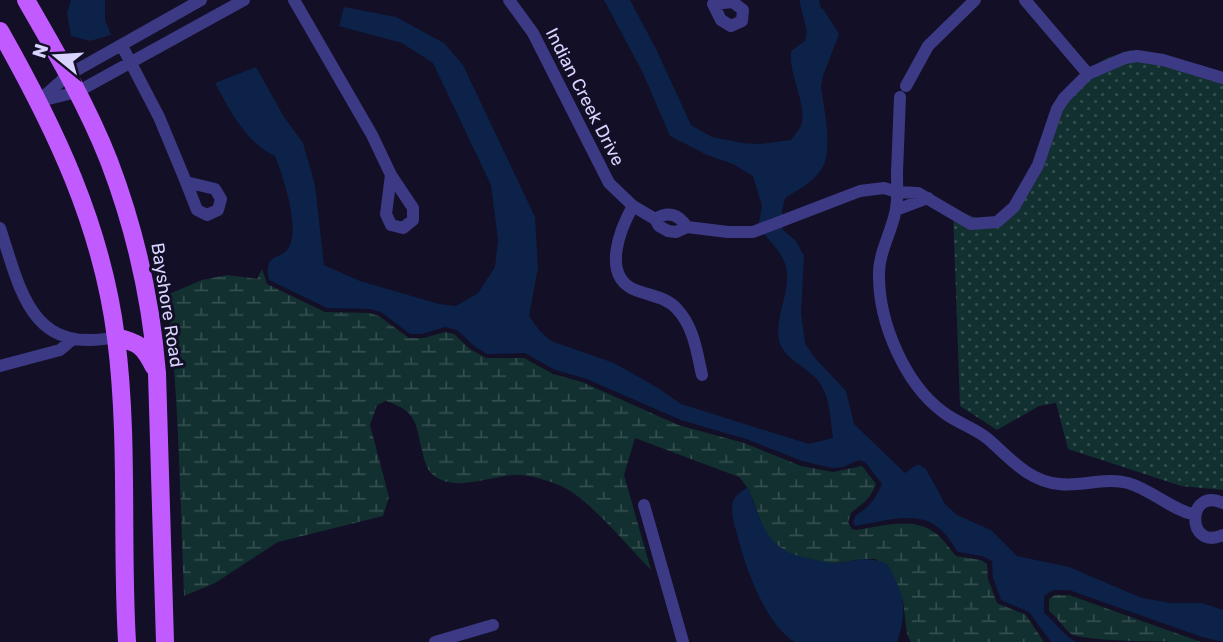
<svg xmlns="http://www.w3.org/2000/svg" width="1223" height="642" viewBox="0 0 1223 642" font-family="Rubik,sans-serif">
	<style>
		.grass { fill: url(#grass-dots) }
		.wetland { fill: url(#wetland-marsh) }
		.water { fill: #0c2248 }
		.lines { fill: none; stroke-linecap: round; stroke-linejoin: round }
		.river { stroke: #0c2248; stroke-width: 19 }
		.minor { stroke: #3d3a85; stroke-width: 12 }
		.primary { stroke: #c25bff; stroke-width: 18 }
		.labels { text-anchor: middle; stroke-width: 6; stroke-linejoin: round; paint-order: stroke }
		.street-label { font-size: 18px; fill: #d9d4ff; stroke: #130f26 }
	</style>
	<defs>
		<pattern id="grass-dots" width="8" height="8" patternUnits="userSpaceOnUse" patternTransform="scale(1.75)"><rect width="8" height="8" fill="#12302f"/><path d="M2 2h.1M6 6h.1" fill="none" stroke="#344d4e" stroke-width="1.8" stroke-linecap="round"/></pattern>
		<pattern id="wetland-marsh" width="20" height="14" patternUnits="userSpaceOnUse" patternTransform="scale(1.75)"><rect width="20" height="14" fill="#12302f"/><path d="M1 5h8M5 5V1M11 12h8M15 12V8" fill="none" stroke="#344d4e"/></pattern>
	</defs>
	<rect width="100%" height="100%" fill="#130f26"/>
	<path class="grass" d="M1131,50L1223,74V490L1181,486L1068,449L1056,403L1039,406L997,430L960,406L953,210L981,219H993L1016,197L1045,140L1087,70L1107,58Z"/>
	<path class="wetland" d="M262,269L267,284L325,312L370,313L379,316L409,338H424L445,332L454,334L470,349L486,358H524L553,374L582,382L678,425L744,443L801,466L833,472L862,466L876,484C869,501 864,502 851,513L848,522L852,529L856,530C886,526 918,514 942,539C947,544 951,551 956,556L981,560L987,564L988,579L997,603L1026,615L1044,642H911L907,634L903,601L876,559C860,558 851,562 837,563C814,565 776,554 765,531C756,513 754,493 739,477L635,438L624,475L651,570C627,546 590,499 561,486C547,480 529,474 514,475C490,476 452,494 431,473C427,469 424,460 423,454C415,424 419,412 386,401L377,405L370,425L389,497L383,516L278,542L215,583L184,596C180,495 179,395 167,295L202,280L227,275L257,279Z
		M1055,595H1069L1201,642C1175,642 1089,642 1071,634C1063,627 1058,618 1049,611V599Z"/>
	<path class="water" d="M71,0H105V19L111,35L90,41L71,36L67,13Z
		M604,0H630L657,51L691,125L712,137L742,143L759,144L791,140C794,136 799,130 801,126C808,105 788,74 791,51L805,41L813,6L823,9L839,34L823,76L821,87C824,110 834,151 821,170C812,183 798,190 785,198L782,211L783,230L796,241L804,256L801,313L805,343L814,357L846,391L854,424L905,473L918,464L926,469L945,504L957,515L991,530L1017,556L1069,567L1142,598L1170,603H1202L1223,610V642L1202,637L1069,590H1053L1044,596V613C1056,622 1063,636 1077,642H1051L1029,612L1001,600L993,578L992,561L982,556L958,552C953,545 948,536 941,530C920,508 881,522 855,526L853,522L856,515C870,507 875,499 882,484L865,462L859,460L843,467L832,468L802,461L746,439L681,420L584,378L555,370L525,353L487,354L474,346L457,330L445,327L422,334H410L381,312L370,309L327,308L269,280C263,251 282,261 289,247C300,227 283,176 275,156C246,143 229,109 215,83L256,67L284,117L303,143L315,185L324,265L360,281L439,304L456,306L478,293L495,267L498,240L491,185L433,63L402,43L339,26L344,7L396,17L444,43L463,65L535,217L538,268L529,316L539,330L551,341L614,363L658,388L681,404L809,444L833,438C830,418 831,399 819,382C808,367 783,359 779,340C774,313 795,286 784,261C779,249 766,237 758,227L762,206L753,176L733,164L707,155L670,136L643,73Z
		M748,487C762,525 766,552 812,559C820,561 830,564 839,563C857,560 869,556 887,564C904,593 908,610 897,642H795C765,624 745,567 737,534C734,523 730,512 733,502C736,494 742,491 748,487Z"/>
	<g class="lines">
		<path class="river" d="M809,0L818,36"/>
		<path class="minor" d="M294,0L372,135L391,175
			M509,0L533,33L609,183L633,206L655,219L659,226L668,231L676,232L687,227L728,232H753L860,191L884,188L897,192L918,193L971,224L997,222L1014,207L1038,165L1057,109L1064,98L1088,74L1125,58L1137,56L1163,60L1223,78
			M1025,0L1088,74
			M733,2L743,10L742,21L731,26L721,20L713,4Z
			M122,46L159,117L186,182
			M906,86L928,46L975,0
			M900,97C899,122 898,147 897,172C897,184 898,197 896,209C892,232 878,253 879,276C879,323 905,384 943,412C957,423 975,428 988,439C1010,458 1028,481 1059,484C1082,487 1104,477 1128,483C1152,490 1170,509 1195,515
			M42,98L68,75L201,0
			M40,101L77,92L244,0
			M391,175L413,208V220L403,228L391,225L386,214Z
			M186,182L215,189L221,199L218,210L207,215L197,210Z
			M633,206C620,229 602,274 633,289C649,296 665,296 677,309C694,327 697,353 702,375
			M896,210L928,198
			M655,219C669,211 678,214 687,227
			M0,228C21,292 31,355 116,337
			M0,366L60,350L73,339
			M1223,503C1186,486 1186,552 1223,535
			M644,505L683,642
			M435,642L493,625"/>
		<path class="primary" d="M26,0C56,52 87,105 109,161C135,229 151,300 157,373L165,642
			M0,31C55,128 102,226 116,338C129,439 121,541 127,642
			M116,337C139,343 143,345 154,367"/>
	</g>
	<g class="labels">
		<g class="street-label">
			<text transform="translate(585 97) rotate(63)" y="6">Indian Creek Drive</text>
			<text transform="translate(167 305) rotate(81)" y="6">Bayshore Road</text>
		</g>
	</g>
	<g transform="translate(56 56) rotate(288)" stroke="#130f26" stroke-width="5" paint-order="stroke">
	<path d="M0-5L12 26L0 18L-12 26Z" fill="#d9d4ff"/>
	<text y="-10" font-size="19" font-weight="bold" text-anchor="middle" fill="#d9d4ff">N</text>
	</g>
</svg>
